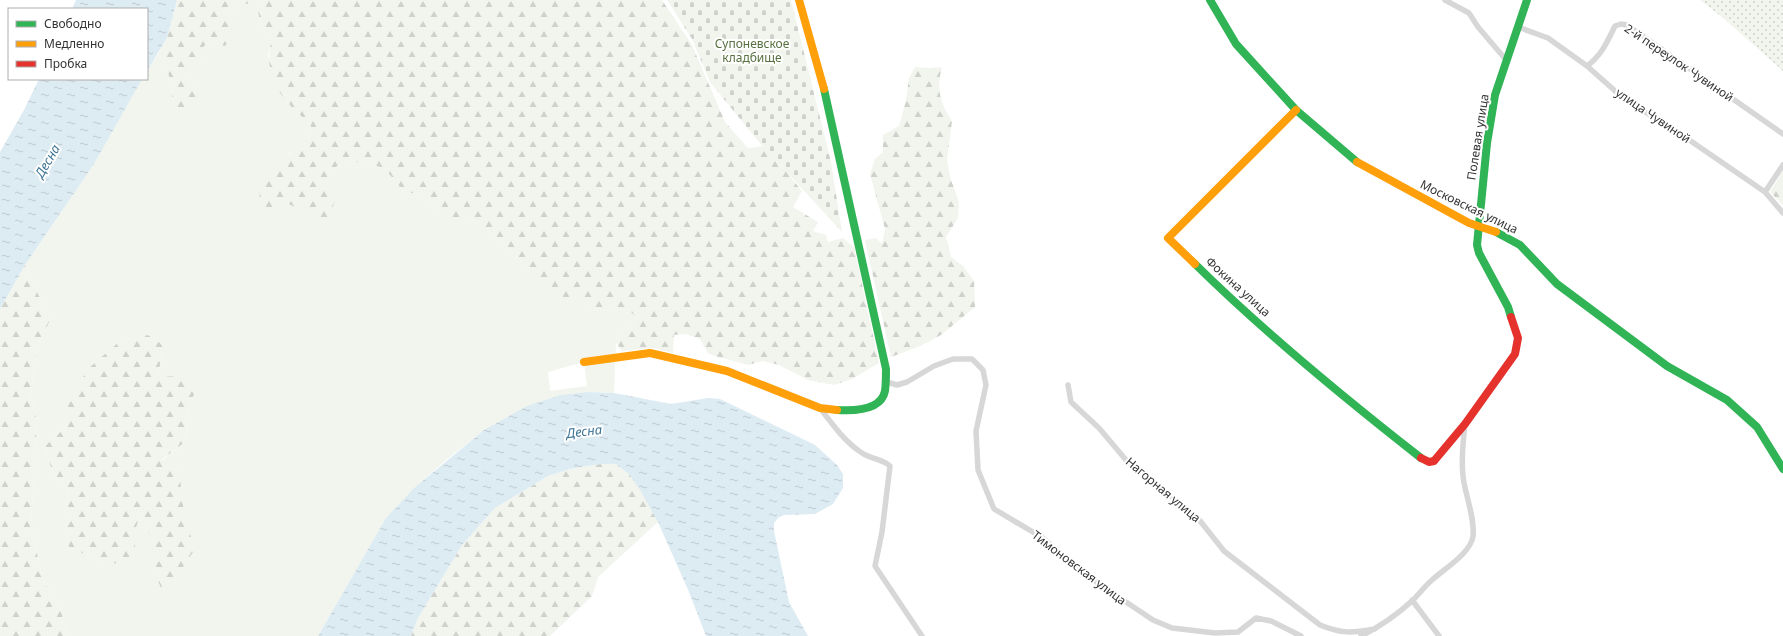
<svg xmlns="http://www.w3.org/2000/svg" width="1783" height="636" viewBox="0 0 1783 636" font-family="'Noto Sans',sans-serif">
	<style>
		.grass { fill: #f1f5ed; fill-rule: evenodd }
		.forest { fill: url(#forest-firs) }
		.cemetery { fill: url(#cemetery-stones) }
		.park { fill: url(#park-dots) }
		.water { fill: url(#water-ripples) }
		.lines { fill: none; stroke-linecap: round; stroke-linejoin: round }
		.street { stroke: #d7d7d7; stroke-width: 5.5 }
		.fast { stroke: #30b455; stroke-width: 8 }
		.slow { stroke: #ff9f0a; stroke-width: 8 }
		.jam { stroke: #e5322d; stroke-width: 8 }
		.labels { text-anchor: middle; stroke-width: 4; stroke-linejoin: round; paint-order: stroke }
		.park-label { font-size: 12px; fill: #56703f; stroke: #fff }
		.street-label { font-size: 12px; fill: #333; stroke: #fff }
		.water-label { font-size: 13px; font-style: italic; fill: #3f7597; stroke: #fff }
	</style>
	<defs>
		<pattern id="forest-firs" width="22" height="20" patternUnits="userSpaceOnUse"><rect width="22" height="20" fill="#f1f5ed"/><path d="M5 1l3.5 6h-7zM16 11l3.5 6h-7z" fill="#cfd2cc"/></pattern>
		<pattern id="cemetery-stones" width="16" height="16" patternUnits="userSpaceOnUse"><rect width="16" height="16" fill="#f1f5ed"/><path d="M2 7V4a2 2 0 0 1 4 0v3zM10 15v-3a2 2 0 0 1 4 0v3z" fill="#cfd2cc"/></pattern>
		<pattern id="park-dots" width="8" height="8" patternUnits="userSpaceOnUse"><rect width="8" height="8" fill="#f1f5ed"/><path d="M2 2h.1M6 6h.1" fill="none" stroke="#cfd2cc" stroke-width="1.8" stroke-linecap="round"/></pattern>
		<pattern id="water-ripples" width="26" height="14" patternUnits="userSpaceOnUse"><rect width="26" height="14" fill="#ddebf3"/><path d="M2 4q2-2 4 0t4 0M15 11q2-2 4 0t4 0" fill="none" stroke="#becad1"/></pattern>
	</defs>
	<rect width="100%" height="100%" fill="#fff"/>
	<path class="grass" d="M256,2L261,26L271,43L268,56L287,102L311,124L308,141L295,151L288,154L287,203L297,208L337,166L364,161L385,169L404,192L427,195L437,211L468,216L502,241L528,269L585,304L602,311L628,309L637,318L624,330L616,343L614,393L589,392L484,430L446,460L414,488L386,518L318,636H67L60,607L43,581L31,526L37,421L31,396L36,349L52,316L39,296L25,265L94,164L136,89L142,79H147V71L158,54C170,71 171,82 173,103L196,91L188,77L190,67L203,58V47L208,43L225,46L227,14L241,5ZM148,335L163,345L158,377L195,391L189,409L185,442L161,461L180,471V497L185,521L163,590L153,570V539L139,518L136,528L106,562L89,555L69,549L66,528L69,490L53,475L45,446L66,427L120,341ZM584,362L587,386L550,391L548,372Z"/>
	<path class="forest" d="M177,0H662L692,45L725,122L748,148L765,146L802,191L793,207L818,222L813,231L826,235L828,242L843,238L854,247L879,363L852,379L834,385L808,380L779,365L763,361L748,365L715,356L708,353L700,339L686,334L674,335L673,353L654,348L622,351L616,343L624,330L637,318L628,309L602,311L585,304L550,293L502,241L468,216L449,222L437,211L427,195L404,192L385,169L364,161L337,166L324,180L338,194L328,218L311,216L287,203L267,211C241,179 288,157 308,141L311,125C284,101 263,81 271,43L261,26L256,2L241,5L227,14L234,34L225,46L208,43L203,47V58L190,67L188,77L196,91L194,105L180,109L173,103C171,82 170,71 158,54L167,38Z
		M915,67L929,68L942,67C936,88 940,103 952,121L947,160L950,177L959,202L958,218L946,237L951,257L963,266L974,281L975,307L941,335L920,346L891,357L865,240L876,238L882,244L885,229L870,174L875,159L883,152V135L899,126L906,100L909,78Z
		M1783,171V205L1770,192Z
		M25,265L39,296L52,316L36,349L31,396L37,421L31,526L43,581L60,607L67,636H0V309Z
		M148,335L163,345L158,377L181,376L195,391L189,409L185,442L161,460L180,471C181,502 185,520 195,549L179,573L162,590L153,570V539L139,518L136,528L134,566L106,562L89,555L69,549L66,528L69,490L53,475L45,446L66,427L68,401L89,368L120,341Z
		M600,464C605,464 611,463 616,464C635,471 649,505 658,522L598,577L592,596L550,636H411L418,618L462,545L495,508L548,476L570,469Z"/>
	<path class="cemetery" d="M667,0H791L831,162L842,232L758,141L710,82L692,39Z"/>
	<path class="park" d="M1700,0H1783V71L1722,17Z"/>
	<path class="water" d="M76,0H177L167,38L147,71V9H72Z
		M39,79H142L94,164L25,265L0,309V152L24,110Z
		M589,392L614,393L671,404L708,398L720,399L815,445L837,465L843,474V488L833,504L815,514L784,515L778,518L774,523V531L789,602L808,636H706L689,592L658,522L640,490L629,474L616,464H600L570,469L548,476L495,508L462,545L418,618L411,636H318L386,518L414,488L484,430L527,406L561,395Z"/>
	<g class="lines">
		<path class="street" d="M1445,0L1469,13L1478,27L1507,61
			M1518,27L1548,38L1587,66L1623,98L1682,135L1765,192L1783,213
			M1587,66C1602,55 1607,42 1615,26L1621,24L1627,25L1783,134
			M1765,192L1783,165
			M887,382L897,385L907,382L934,366L953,359H972L983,370L986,385L976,431L978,470L994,509L1043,538L1081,572L1153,620L1172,628L1215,633L1238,632L1256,618L1271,621L1301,636
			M1068,385L1071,402L1099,428L1126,460L1197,517L1224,551L1320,625C1342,634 1352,633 1375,629
			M820,408C832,424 845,442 862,453C871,459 882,459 890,466L882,532L875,566L922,636
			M1412,600L1439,636
			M1361,636C1379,627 1398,614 1413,600C1420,593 1425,586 1432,580C1444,569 1471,553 1473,536C1475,517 1465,495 1463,476C1461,459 1463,441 1465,424"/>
		<path class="fast" d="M1210,0L1236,44L1296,110L1357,162
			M824,89L886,369C886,376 886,384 885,391C881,411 853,411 837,410
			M1496,232L1520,245L1557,284L1667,366L1727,400L1757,427L1783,469
			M1195,264C1266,334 1343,397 1421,458
			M1511,317L1508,307L1479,253L1477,245L1487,143L1495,95L1527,0"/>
		<path class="slow" d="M799,0L824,89
			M1357,162L1469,223L1496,232
			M1195,264L1168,238L1296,110
			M584,362L650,353L727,371L820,408L837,410"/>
		<path class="jam" d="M1421,458L1429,462L1434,461L1465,424L1515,354L1518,338L1511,317"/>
	</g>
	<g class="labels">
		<g class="park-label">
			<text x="752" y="48">Супоневское<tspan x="752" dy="14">кладбище</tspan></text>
		</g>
		<g class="street-label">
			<text transform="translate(1679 63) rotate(34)" y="4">2-й переулок Чувиной</text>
			<text transform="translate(1653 116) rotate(34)" y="4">улица Чувиной</text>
			<text transform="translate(1478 137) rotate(-81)" y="4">Полевая улица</text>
			<text transform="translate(1469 207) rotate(26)" y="4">Московская улица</text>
			<text transform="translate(1238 287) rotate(42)" y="4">Фокина улица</text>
			<text transform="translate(1163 490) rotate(40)" y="4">Нагорная улица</text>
			<text transform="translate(1079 568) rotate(37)" y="4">Тимоновская улица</text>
		</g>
		<g class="water-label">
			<text transform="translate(47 161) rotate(-60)" y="5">Десна</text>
			<text transform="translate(584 431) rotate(-7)" y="5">Десна</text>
		</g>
	</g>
	<rect x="8" y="8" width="140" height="72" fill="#ffffff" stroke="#adadad"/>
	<rect x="16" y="21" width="20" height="6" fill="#30b455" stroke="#adadad"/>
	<text x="44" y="28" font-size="12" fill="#333333">Свободно</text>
	<rect x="16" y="41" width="20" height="6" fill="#ff9f0a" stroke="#adadad"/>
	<text x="44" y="48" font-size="12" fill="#333333">Медленно</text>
	<rect x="16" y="61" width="20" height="6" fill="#e5322d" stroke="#adadad"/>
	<text x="44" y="68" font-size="12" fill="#333333">Пробка</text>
</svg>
